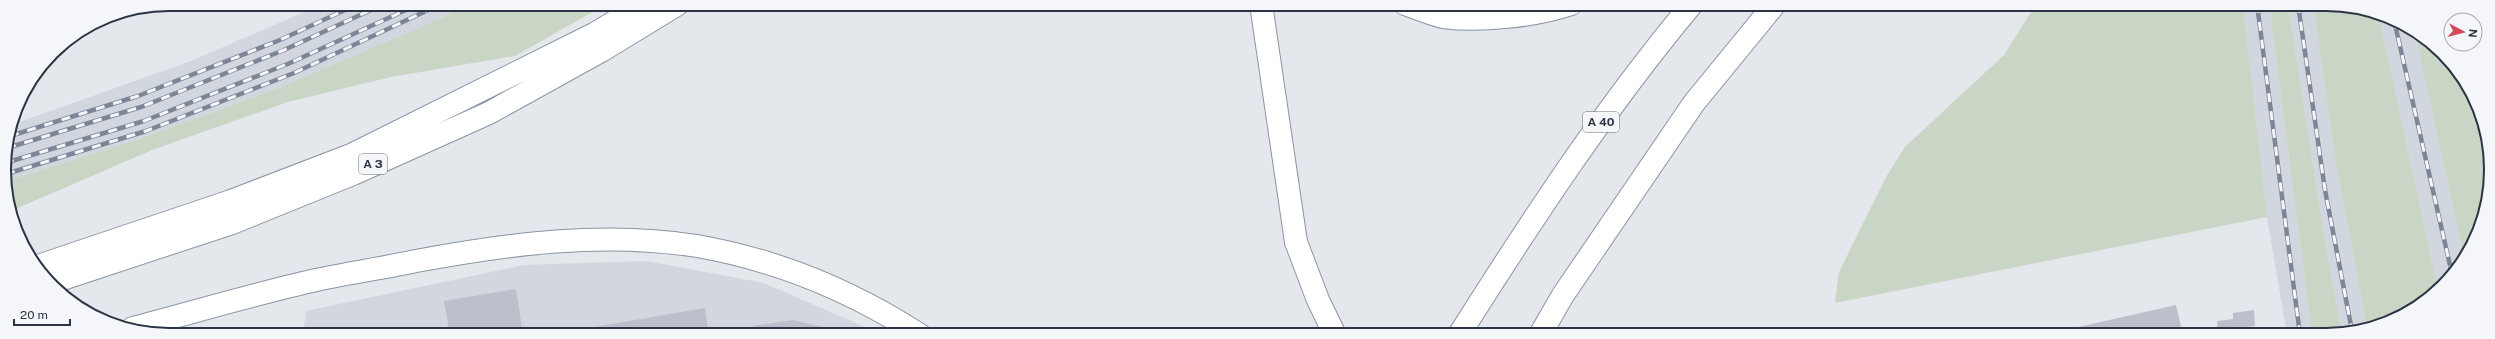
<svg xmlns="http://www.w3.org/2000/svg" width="2495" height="339" viewBox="0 0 2495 339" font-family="'Public Sans',sans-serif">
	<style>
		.built { fill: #d2d6de }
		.green { fill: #c9d6c5 }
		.building { fill: #bbc0ca }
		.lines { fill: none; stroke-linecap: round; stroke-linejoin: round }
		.highway-casing { stroke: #8b94a3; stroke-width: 24 }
		.highway { stroke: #fff; stroke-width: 22 }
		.rail-casing { stroke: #7d8696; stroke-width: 4.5 }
		.rail { stroke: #f4f6f9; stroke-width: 3; stroke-dasharray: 9; stroke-linecap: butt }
		.labels { text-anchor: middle; stroke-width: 3; stroke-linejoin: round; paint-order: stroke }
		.shield { fill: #f4f6f9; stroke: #676e7b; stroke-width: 1 }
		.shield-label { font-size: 12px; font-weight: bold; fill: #2b3445 }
		.rim { fill: none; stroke: #2b3445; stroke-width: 2 }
	</style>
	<rect width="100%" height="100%" fill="#e4e7ec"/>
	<path class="built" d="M323,4H467L444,17L281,87L148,136L7,181L4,159L14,124L191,61Z
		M2243,4H2269L2312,335H2287L2267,217Z
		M2288,4H2313L2336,164L2367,327L2342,333L2326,248Z
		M2379,16L2399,21L2415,34L2464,257L2438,290Z
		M646,261L764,283L883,335H254L304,327L306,311L524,265Z"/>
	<path class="green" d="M467,4H607L515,56L391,77L288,102L152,150L11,211L7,181L148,136L281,87L444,17Z
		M2036,4H2243L2267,217L1835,303L1839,272L1886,177L1905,147L2004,55Z
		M2269,4H2288L2326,248L2342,333L2312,335Z
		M2313,4H2337L2379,16L2438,290L2398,318L2367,327L2336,164Z
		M2415,34L2450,61L2482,117L2491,181L2474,242L2464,257Z"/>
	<path class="building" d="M516,289L523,335H450L444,301Z
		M2176,305L2183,335H2075L2074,328Z
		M705,308L709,335H595L594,327Z
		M2254,310L2255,326L2247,327L2248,335H2218L2217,321L2233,319V313Z
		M793,320L831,329L830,335H754L753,326Z"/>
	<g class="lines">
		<defs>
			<path id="highway" d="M1261,4L1296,242L1318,300L1335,335
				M1405,4C1417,8 1430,14 1443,17C1480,22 1535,16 1571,4
				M38,266L231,201L351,155L596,33L644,4
				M50,283L232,223L353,174L489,113L601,51L678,4
				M133,328C194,312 254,294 316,280C349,273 383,268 416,261C508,244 603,231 697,246C777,260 852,291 920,335
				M1459,335C1531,221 1605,108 1692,4
				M1540,335L1563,295L1694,103L1775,4"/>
		</defs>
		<use href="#highway" class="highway-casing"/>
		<use href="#highway" class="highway"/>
		<defs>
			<path id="rail" d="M2257,4L2300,335
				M2298,4L2325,190L2352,331
				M2394,20L2452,274
				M10,136L138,96L280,40L358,4
				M7,148L141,107L284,50L384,4
				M5,163L144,121L290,63L419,4
				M6,174L146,131L294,73L441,4"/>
		</defs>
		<use href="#rail" class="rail-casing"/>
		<use href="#rail" class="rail"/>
	</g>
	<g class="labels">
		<g class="shield">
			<rect x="1583" y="112" width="36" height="20" rx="3"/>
			<rect x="359" y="154" width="28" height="20" rx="3"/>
		</g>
		<g class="shield-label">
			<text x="1601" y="126">A 40</text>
			<text x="373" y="168">A 3</text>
		</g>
	</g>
	<path d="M0 0H2495V339H0ZM169 11H2326A158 158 0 0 1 2484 169V170A158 158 0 0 1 2326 328H169A158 158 0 0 1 11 170V169A158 158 0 0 1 169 11Z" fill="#f4f6f9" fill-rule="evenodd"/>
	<path class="rim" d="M169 11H2326A158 158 0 0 1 2484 169V170A158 158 0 0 1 2326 328H169A158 158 0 0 1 11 170V169A158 158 0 0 1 169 11Z"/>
	<g transform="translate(2463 32) rotate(97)"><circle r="19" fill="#f4f6f9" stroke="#a4a8b1"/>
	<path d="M0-3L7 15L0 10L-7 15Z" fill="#d1495b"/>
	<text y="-6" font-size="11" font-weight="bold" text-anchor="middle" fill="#2b3445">N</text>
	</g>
	<path d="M14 319v6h56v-6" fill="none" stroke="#2b3445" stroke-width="2"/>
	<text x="20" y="319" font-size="12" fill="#2b3445" stroke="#f4f6f9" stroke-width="3" paint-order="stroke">20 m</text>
</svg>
